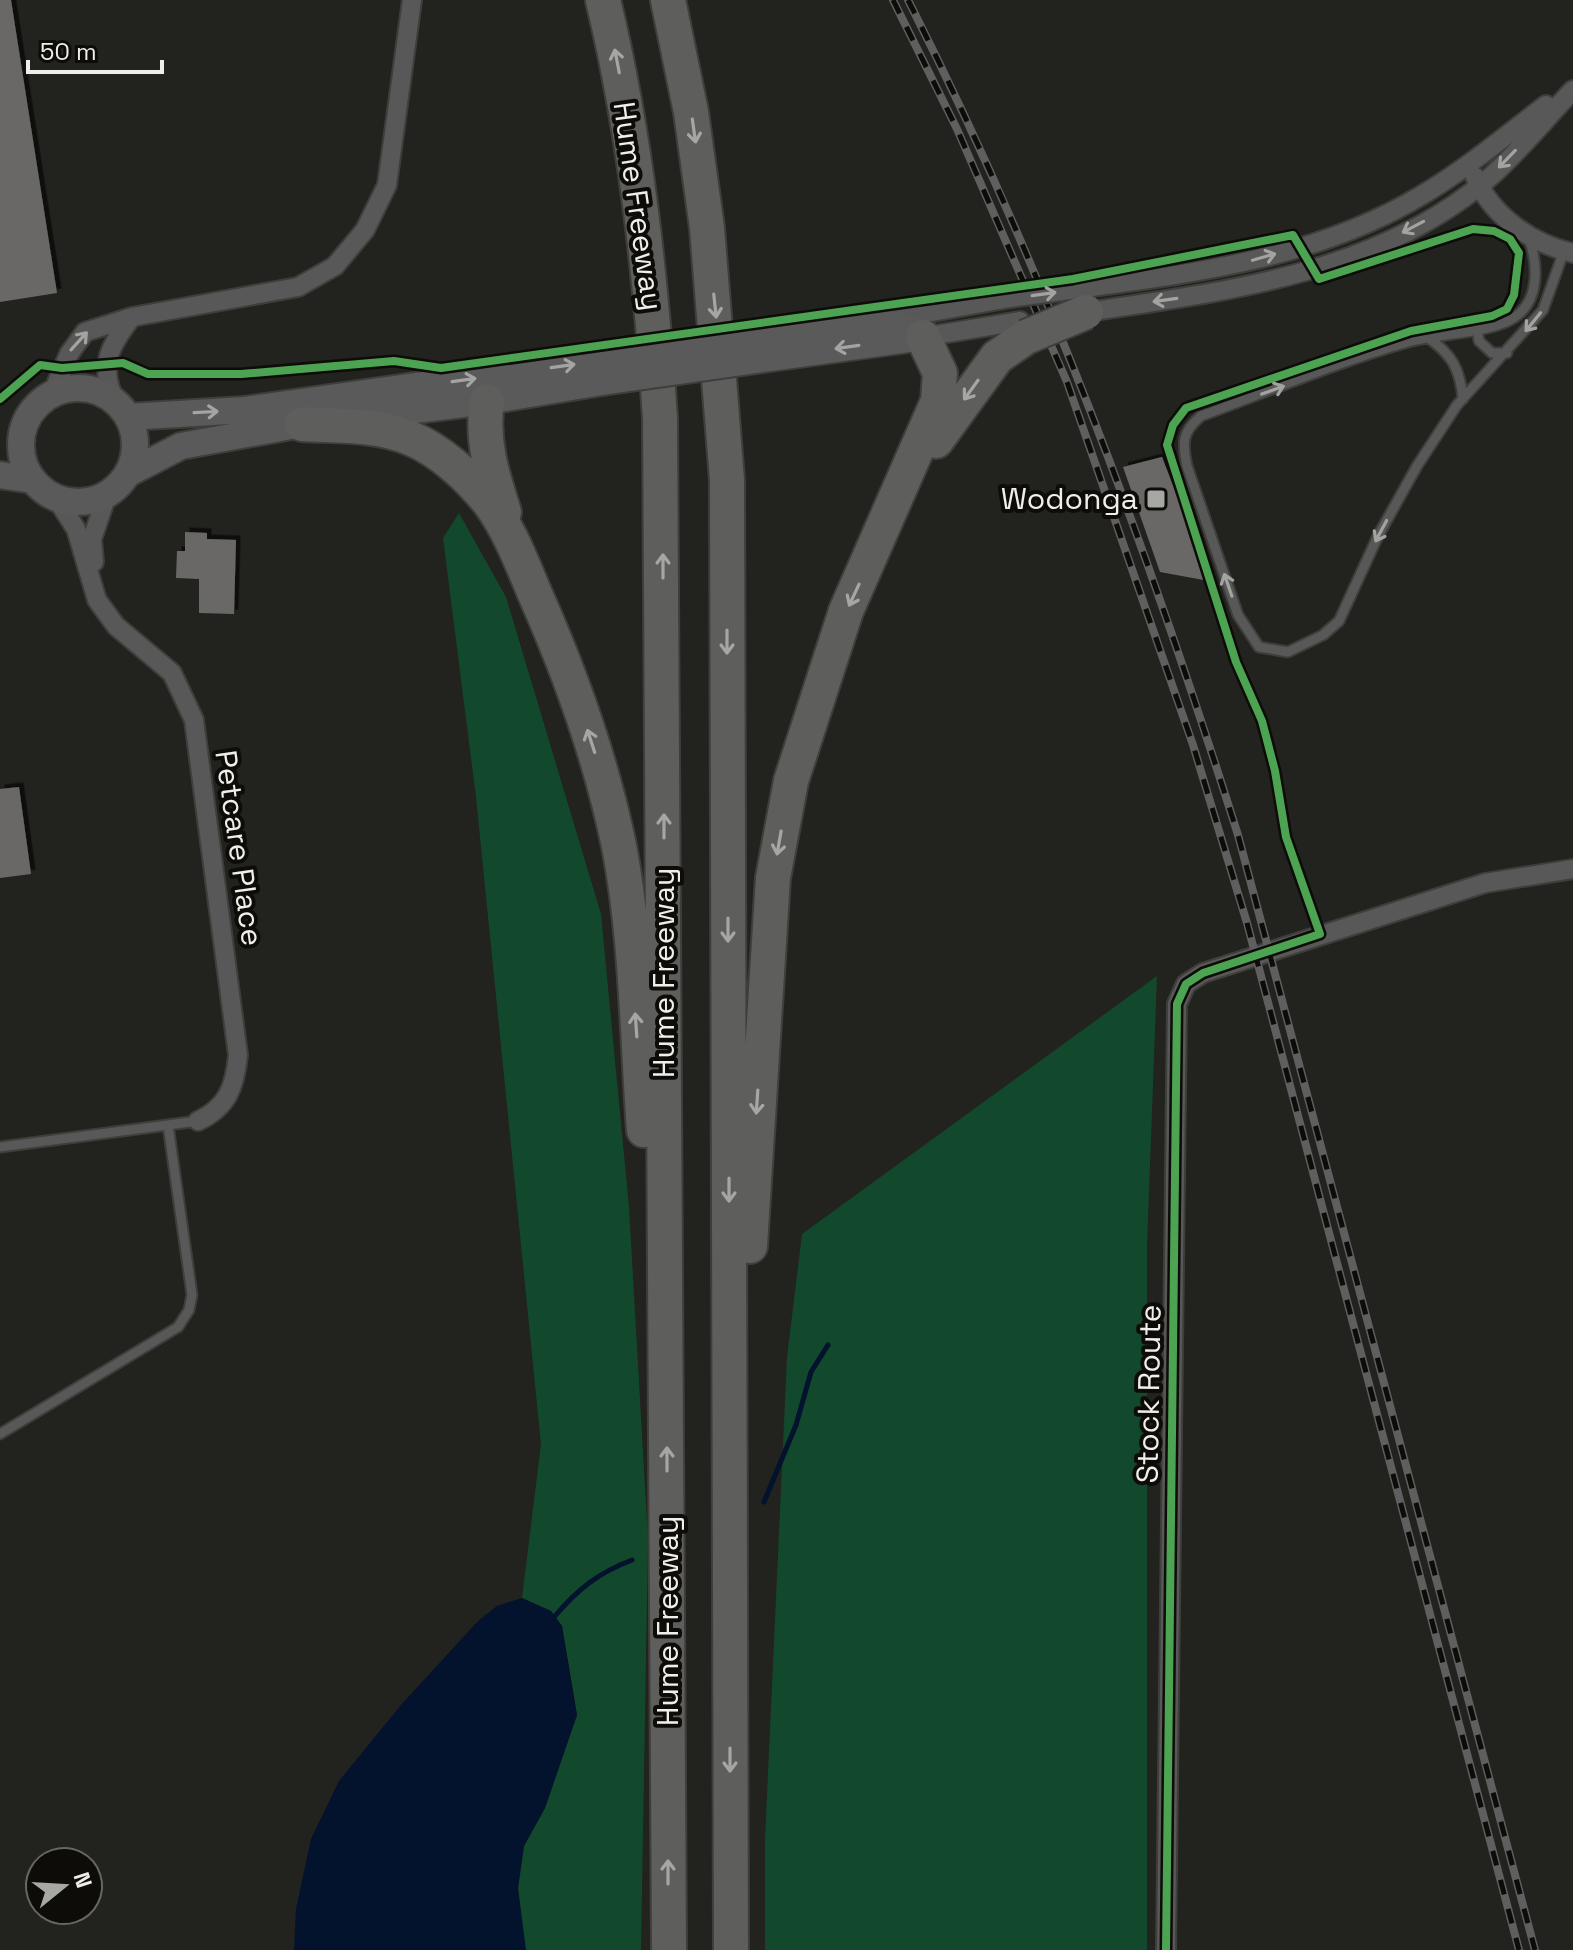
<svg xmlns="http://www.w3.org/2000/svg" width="1573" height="1950" viewBox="0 0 1573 1950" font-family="'Space Grotesk',sans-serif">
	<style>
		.green { fill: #12492c }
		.water { fill: #03122d }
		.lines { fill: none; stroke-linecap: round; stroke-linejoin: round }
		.stream { stroke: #03122d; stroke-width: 5 }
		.building { fill: #6a6866; filter: url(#shadow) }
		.lane-casing { stroke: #3e3e3b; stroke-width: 13 }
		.street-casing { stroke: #3e3e3b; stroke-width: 22 }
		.secondary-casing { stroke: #3e3e3b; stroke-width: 30 }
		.highway-casing { stroke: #3e3e3b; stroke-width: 38 }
		.lane { stroke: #575857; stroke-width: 9 }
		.street { stroke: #575857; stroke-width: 18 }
		.secondary { stroke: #595a59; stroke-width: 26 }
		.highway { stroke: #5e5e5d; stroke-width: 34 }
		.rail-casing { stroke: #5e5f5e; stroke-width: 8 }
		.rail { stroke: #0d0c09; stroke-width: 5; stroke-dasharray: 15; stroke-linecap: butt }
		.street-bridge-casing { stroke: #3e3e3b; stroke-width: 22; stroke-linecap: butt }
		.secondary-bridge-casing { stroke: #3e3e3b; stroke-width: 30; stroke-linecap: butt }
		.highway-bridge-casing { stroke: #3e3e3b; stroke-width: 38; stroke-linecap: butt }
		.street-bridge { stroke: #575857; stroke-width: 18 }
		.secondary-bridge { stroke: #595a59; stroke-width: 26 }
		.highway-bridge { stroke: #5e5e5d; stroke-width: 34 }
		.cycleway-casing { stroke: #0d0c09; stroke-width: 13 }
		.cycleway { stroke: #4ca352; stroke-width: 8 }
		.oneway { stroke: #a6a6a4 }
		.oneway2 { stroke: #a3a3a0 }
		.oneway3 { stroke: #a4a4a2 }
		.poi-dot { fill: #a7a7a3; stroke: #0d0c09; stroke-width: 3 }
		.labels { text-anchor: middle; stroke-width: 8; stroke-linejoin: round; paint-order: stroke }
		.street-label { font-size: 30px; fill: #efeeea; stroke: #0d0c09 }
		.poi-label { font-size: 30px; fill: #efeeea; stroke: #0d0c09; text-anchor: end }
	</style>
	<defs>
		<filter id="shadow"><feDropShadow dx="4.5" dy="-4.5" stdDeviation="0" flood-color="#0009"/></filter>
	</defs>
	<rect width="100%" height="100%" fill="#22221e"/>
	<path class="green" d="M459,513L506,597L601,914L629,1207L648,1540L641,1950H526L524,1945L518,1888L524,1846L545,1808L577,1715L562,1626L551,1611L522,1598L541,1444L476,797L443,538Z
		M1157,976L1147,1246V1950H765V1839L787,1357L802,1234Z"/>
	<path class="water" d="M522,1598L551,1611L562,1626L577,1715L545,1808L524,1846L518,1888L526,1950H294L296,1909L311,1839L339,1781L401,1705L479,1620L497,1606Z"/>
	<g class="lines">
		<path class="stream" d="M764,1502L796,1425L811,1372L828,1345
			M555,1616C578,1589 598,1573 632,1560"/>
	</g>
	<path class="building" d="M0,0H11L57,293L0,302Z
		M1162,457L1190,530L1209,581L1160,572L1123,467Z
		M185,532L207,533V539L236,540L234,614L199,613V579L176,578L177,551H185Z
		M19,787L31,874L0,878V789Z"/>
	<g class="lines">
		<defs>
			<path id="lane" d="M1529,239C1538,264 1540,300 1515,317C1493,333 1436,334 1408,342C1338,362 1269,391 1201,416C1182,432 1182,442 1187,466L1238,615L1259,647L1288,652L1323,635L1339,621L1378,536L1417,466L1457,405L1543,310L1564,251
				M1477,328L1479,341L1492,353H1507
				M1427,337C1452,354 1460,369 1463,399
				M0,1147L198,1121
				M0,1434L178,1327L189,1310L192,1295L168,1125"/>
			<path id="street" d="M1475,177C1493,217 1532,244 1573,253
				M1077,289C1195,273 1318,258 1422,195C1466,169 1505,136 1546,105
				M1086,312C1225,292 1379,273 1489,178C1519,152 1546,118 1573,90
				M888,320L1010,298
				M923,337L1020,321
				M52,394L69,354L85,332L132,317L298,287L335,266L365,230L387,185L412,0
				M115,400C98,366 110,345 132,317
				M56,498L76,529L97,600L116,626L172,673L194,720L238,1055C235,1086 228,1107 198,1121
				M94,562L92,539L107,495
				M1166,1950L1177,1004L1186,984L1203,973L1485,883L1573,869"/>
			<path id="secondary" d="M770,338C812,332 889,308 923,337
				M770,358L923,337
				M21 445a57 57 0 1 1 114 0a57 57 0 1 1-114 0Z
				M128,417L245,410L603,360
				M129,473L181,446L302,424L487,401L602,382
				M0,475L33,480"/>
			<path id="highway" d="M603,0C636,137 651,278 660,418L669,1950
				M668,0L691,112L707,228L727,480L731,1950
				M487,401C481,441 492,475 504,512
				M302,424C338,426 376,424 410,438C440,450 469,477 489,502C509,529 522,563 535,594C571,675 601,759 619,846C637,939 637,1036 644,1130
				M936,441L997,357L1026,337
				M750,1246L773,878L791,781L846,611L938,401L940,373L923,337"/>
		</defs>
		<use href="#lane" class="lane-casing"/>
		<use href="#street" class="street-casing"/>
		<use href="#secondary" class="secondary-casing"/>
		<use href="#highway" class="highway-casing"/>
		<use href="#lane" class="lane"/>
		<use href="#street" class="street"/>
		<use href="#secondary" class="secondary"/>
		<use href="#highway" class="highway"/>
		<defs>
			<path id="rail" d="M893,0L957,129L1067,382L1193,745L1247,923L1519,1950
				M908,0C1044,268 1148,549 1238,835L1535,1950"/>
		</defs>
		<use href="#rail" class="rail-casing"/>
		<use href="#rail" class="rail"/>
		<defs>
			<path id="street-bridge" d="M1010,298L1077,289"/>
			<path id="secondary-bridge" d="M603,360L770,338
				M602,382L770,358"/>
			<path id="highway-bridge" d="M1026,337L1086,312"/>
		</defs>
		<use href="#street-bridge" class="street-bridge-casing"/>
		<use href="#secondary-bridge" class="secondary-bridge-casing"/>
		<use href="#highway-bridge" class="highway-bridge-casing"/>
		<use href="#street-bridge" class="street-bridge"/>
		<use href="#secondary-bridge" class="secondary-bridge"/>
		<use href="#highway-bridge" class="highway-bridge"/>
		<defs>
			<path id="cycleway" d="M0,399L40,365L62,368L123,363L148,374H241L394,361L441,368L1073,279L1293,235L1319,279L1473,229L1494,231L1510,239L1519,253L1514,295L1507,309L1492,316L1411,331L1186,408L1173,425L1167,445L1236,662L1262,721L1275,771L1286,837L1320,934L1203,973L1186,984L1177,1004L1166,1950"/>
		</defs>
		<use href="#cycleway" class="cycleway-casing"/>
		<use href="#cycleway" class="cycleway"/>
	</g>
	<defs><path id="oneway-shaft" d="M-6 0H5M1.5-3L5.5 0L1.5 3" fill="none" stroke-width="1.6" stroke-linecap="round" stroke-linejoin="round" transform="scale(2)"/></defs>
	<g class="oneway">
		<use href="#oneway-shaft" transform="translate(617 61) rotate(-101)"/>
		<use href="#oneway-shaft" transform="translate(694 131) rotate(82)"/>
		<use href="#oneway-shaft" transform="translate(715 306) rotate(84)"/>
		<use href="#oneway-shaft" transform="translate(971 390) rotate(126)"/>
		<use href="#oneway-shaft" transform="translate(663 566) rotate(-90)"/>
		<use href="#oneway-shaft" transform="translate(854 595) rotate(115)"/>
		<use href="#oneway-shaft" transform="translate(727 642) rotate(90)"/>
		<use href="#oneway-shaft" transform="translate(591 741) rotate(-108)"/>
		<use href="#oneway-shaft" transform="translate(664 826) rotate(-90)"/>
		<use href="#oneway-shaft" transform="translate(779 843) rotate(100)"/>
		<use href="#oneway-shaft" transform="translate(728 930) rotate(90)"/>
		<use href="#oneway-shaft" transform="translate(636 1025) rotate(-94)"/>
		<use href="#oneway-shaft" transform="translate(757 1102) rotate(94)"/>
		<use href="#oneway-shaft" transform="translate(729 1190) rotate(90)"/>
		<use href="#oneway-shaft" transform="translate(667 1459) rotate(-90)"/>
		<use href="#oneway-shaft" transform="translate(730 1760) rotate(90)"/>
		<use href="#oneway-shaft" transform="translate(668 1872) rotate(-90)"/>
	</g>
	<g class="oneway2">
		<use href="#oneway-shaft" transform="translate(1507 159) rotate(134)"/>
		<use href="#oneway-shaft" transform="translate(1413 227) rotate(152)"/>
		<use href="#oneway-shaft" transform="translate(1264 257) rotate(-16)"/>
		<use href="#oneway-shaft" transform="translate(1044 294) rotate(-8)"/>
		<use href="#oneway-shaft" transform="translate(1165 300) rotate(172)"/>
		<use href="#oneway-shaft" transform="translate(1533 322) rotate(129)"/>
		<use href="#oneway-shaft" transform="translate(79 341) rotate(-48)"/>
		<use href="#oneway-shaft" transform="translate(1273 390) rotate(-20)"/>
		<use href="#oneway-shaft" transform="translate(1381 531) rotate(118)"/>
		<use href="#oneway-shaft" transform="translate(1228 585) rotate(-109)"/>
	</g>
	<g class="oneway3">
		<use href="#oneway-shaft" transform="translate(847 347) rotate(172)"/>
		<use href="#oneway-shaft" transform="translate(563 366) rotate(-8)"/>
		<use href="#oneway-shaft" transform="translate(464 380) rotate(-8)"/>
		<use href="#oneway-shaft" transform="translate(206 412) rotate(-3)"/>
	</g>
	<rect class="poi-dot" x="1146" y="489" width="20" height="20" rx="4"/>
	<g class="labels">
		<g class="street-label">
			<text transform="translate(638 206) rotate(82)" y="10">Hume Freeway</text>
			<text transform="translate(239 848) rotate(82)" y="10">Petcare Place</text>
			<text transform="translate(664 973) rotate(-90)" y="10">Hume Freeway</text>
			<text transform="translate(1149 1394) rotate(-89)" y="10">Stock Route</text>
			<text transform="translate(668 1621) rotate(-90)" y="10">Hume Freeway</text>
		</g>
		<g class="poi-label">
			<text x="1138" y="509">Wodonga</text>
		</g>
	</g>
	<g transform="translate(64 1886) rotate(72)"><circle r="38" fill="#0d0c09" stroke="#676663" stroke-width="2"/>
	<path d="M0-6L14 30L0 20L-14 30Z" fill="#a7a7a3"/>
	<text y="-12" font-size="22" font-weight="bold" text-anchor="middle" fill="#efeeea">N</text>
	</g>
	<path d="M28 60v12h134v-12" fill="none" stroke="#efeeea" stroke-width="4"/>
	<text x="40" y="60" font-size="24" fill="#efeeea" stroke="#0d0c09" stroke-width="6" paint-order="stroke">50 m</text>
</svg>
